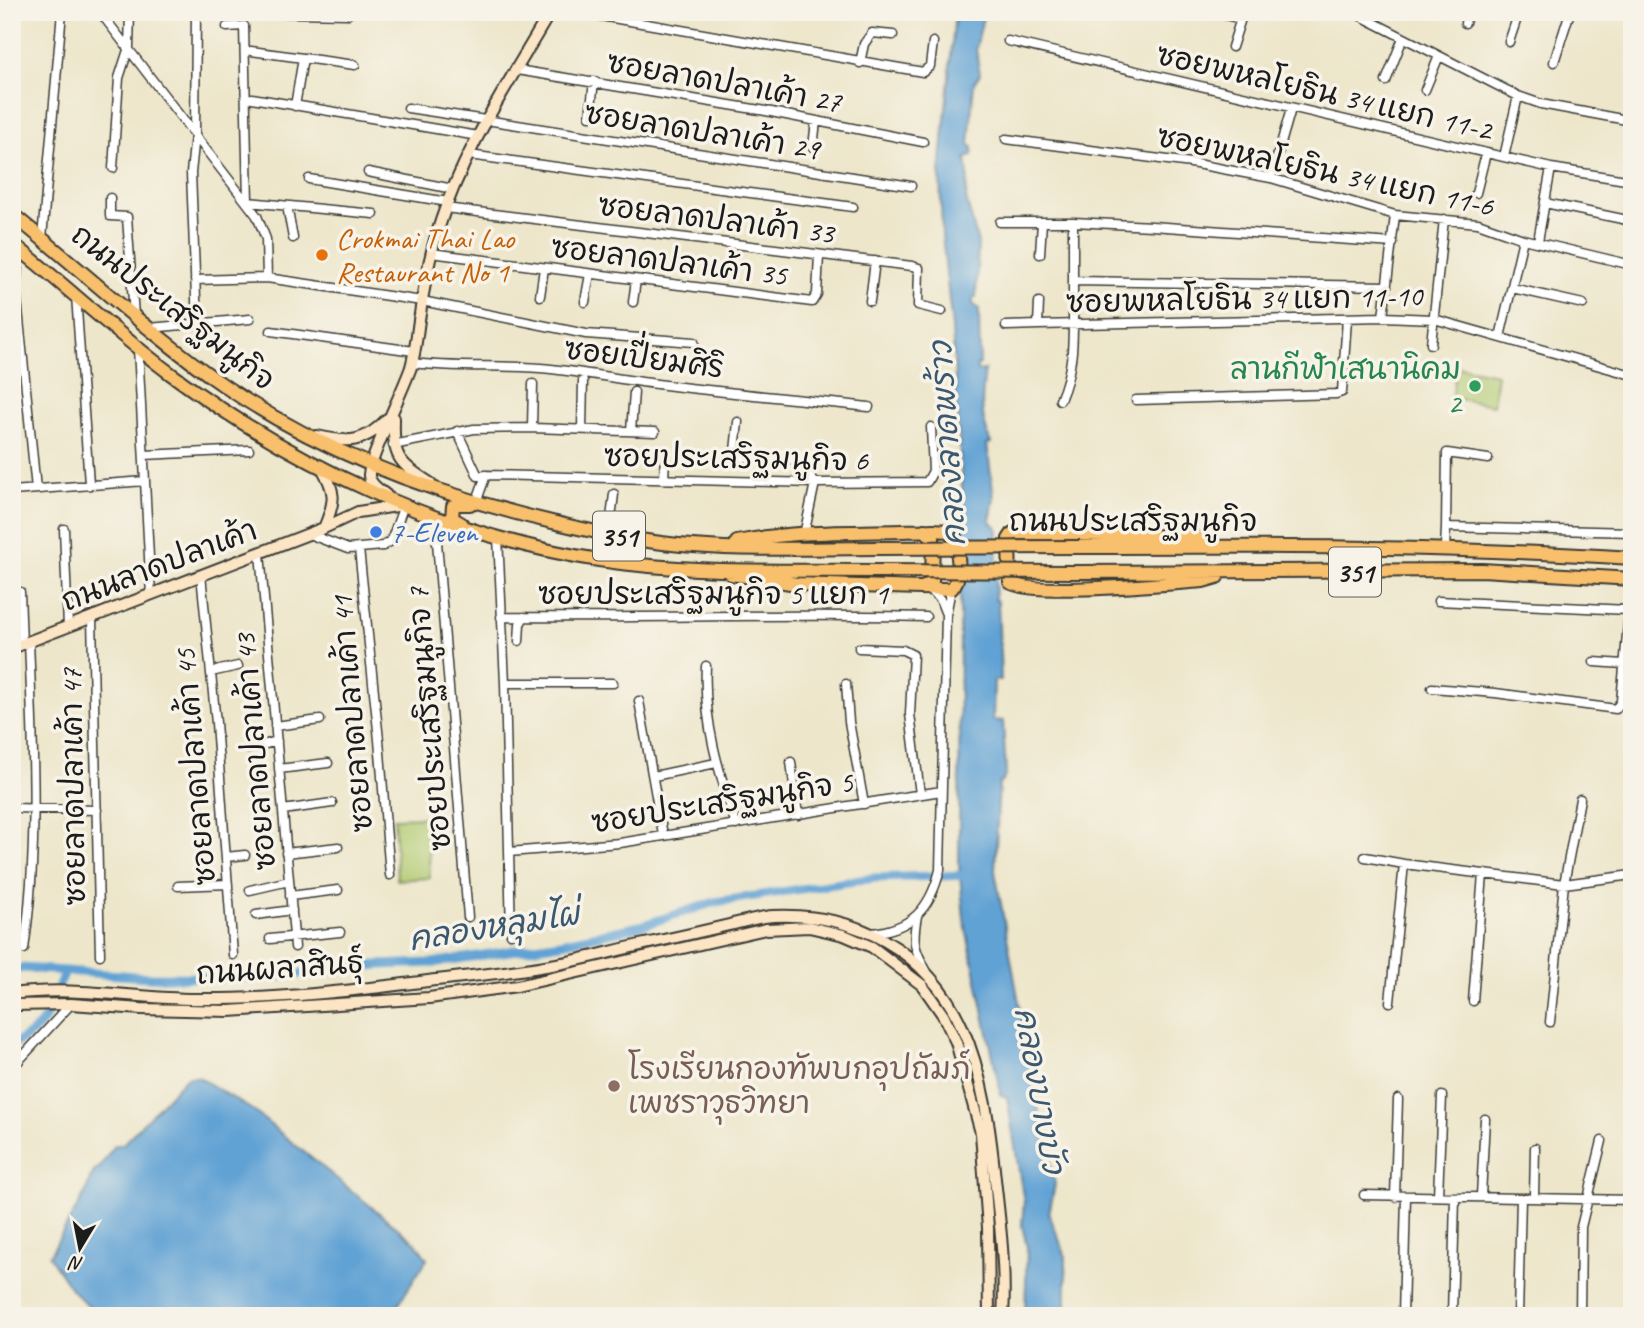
<svg xmlns="http://www.w3.org/2000/svg" width="1644" height="1328" viewBox="0 0 1644 1328" font-family="Caveat,'Playpen Sans Thai',sans-serif">
	<style>
		.green { fill: #b0ca70; stroke: #667346; stroke-width: 2 }
		.water { fill: #61a2d4; stroke: #3e5f78; stroke-width: 2 }
		.lines { fill: none; stroke-linecap: round; stroke-linejoin: round }
		.canal { stroke: #61a2d4; stroke-width: 9 }
		.minor-casing { stroke: #3b3a36; stroke-width: 11 }
		.secondary-casing { stroke: #3b3a36; stroke-width: 14 }
		.primary-casing { stroke: #3b3a36; stroke-width: 16 }
		.minor { stroke: #fff; stroke-width: 8 }
		.secondary { stroke: #fce5c4; stroke-width: 10 }
		.primary { stroke: #f8bf6c; stroke-width: 12 }
		.primary-bridge-casing { stroke: #3b3a36; stroke-width: 16; stroke-linecap: butt }
		.primary-bridge { stroke: #f8bf6c; stroke-width: 12 }
		.food-dot { fill: #e8710a; stroke: #f7f3e8; stroke-width: 2.5 }
		.leisure-dot { fill: #2e9e5b; stroke: #f7f3e8; stroke-width: 2.5 }
		.shop-dot { fill: #3f7fe0; stroke: #f7f3e8; stroke-width: 2.5 }
		.education-dot { fill: #8d6e63; stroke: #f7f3e8; stroke-width: 2.5 }
		.labels { text-anchor: middle; stroke-width: 7; stroke-linejoin: round; paint-order: stroke }
		.shield { fill: #f7f3e8; stroke: #5e5c59; stroke-width: 2 }
		.shield-label { font-size: 28px; font-weight: bold; fill: #1c1c1c }
		.street-label { font-size: 30px; fill: #1c1c1c; stroke: #f7f3e8 }
		.food-label { font-size: 30px; fill: #c56008; stroke: #f7f3e8; text-anchor: start }
		.leisure-label { font-size: 30px; fill: #27864d; stroke: #f7f3e8; text-anchor: end }
		.shop-label { font-size: 30px; fill: #366cbe; stroke: #f7f3e8; text-anchor: start }
		.education-label { font-size: 30px; fill: #785e54; stroke: #f7f3e8; text-anchor: start }
		.water-label { font-size: 32px; font-style: italic; fill: #3b586f; stroke: #f7f3e8 }
	</style>
	<rect width="100%" height="100%" fill="#f7f3e8"/>
	<filter id="ink" filterUnits="userSpaceOnUse"><feTurbulence type="fractalNoise" baseFrequency=".0143" numOctaves="2"/><feDisplacementMap in="SourceGraphic" scale="14" xChannelSelector="R" yChannelSelector="G"/><feConvolveMatrix kernelMatrix="1 2 1 2 8 2 1 2 1" color-interpolation-filters="sRGB"/></filter>
	<filter id="wash" filterUnits="userSpaceOnUse"><feTurbulence type="fractalNoise" baseFrequency=".00686" numOctaves="4" result="noise"/><feDisplacementMap in="SourceGraphic" scale="28" xChannelSelector="R" yChannelSelector="G"/><feGaussianBlur stdDeviation="1.57" result="paint"/><feColorMatrix in="noise" values="0 0 0 0 0 0 0 0 0 0 0 0 0 0 0 0 0 1.4 0 .05"/><feComposite in="paint" operator="in"/></filter>
	<g filter="url(#wash)">
		<rect width="100%" height="100%" fill="#ede6ca"/>
		<path class="green" d="M1456,366L1497,374L1493,405L1452,398Z
			M428,817L430,878L397,880L394,818Z"/>
		<path class="water" d="M955,12H984L976,49L980,74L974,83L969,145L973,147L972,156L966,158L968,174L966,198L978,243L976,297L973,298V304L979,309L980,364L977,365V371L985,370C981,400 980,415 991,443L987,444L994,498L990,521L998,528L995,600L998,601L1001,680H994L993,720L1003,721L1006,773L1003,781L999,783L995,871L1038,1107L1055,1184L1049,1214L1066,1257V1316H1025L1027,1247L1022,1225L1024,1202L1007,1097L1001,1095L964,919L959,864L960,597L959,530L961,527L962,487L952,328L942,235L940,172Z
			M187,1077H198L251,1109L416,1243L427,1259L391,1316H98L72,1290L49,1256L86,1192L90,1179L95,1170L100,1167L114,1146L123,1144Z"/>
		<g class="lines">
			<path class="canal" d="M12,970L23,968L148,977L263,978L377,965L432,963L561,943L640,926L715,902L874,878L972,875
				M59,985L66,971
				M12,1045C25,1038 42,1028 47,1014"/>
		</g>
	</g>
	<g filter="url(#ink)">
		<g class="lines">
			<defs>
				<path id="minor" d="M100,12L257,216L266,239L267,278L422,301L586,334L694,342
					M196,12L195,135L191,173L197,323
					M251,12L348,14
					M578,12L923,72L930,66L933,42
					M1213,12L1241,19
					M1353,12L1518,96L1541,104L1632,121
					M1465,23L1468,12
					M227,27L244,26L248,202L374,214
					M1008,41L1551,168L1632,181
					M1509,42L1519,12
					M1232,47L1243,12
					M251,51L303,58
					M1554,62L1570,12
					M860,63L864,44L872,33L893,35
					M517,70L766,111L923,142
					M1386,81L1403,38
					M1425,90L1439,56
					M252,98L478,136
					M295,106L303,58L355,65
					M408,108L911,186
					M590,116L594,81
					M1006,139L1191,163L1271,178L1395,215L1478,223L1523,239L1632,265
					M813,147L816,121
					M469,155L853,207
					M1504,157L1518,96
					M113,168L119,78L129,47L130,12
					M368,172L453,189
					M1271,178L1291,109
					M309,179L448,202
					M1476,193L1486,153
					M110,198V216L127,217L134,316
					M1545,203L1632,221
					M287,206L293,238
					M445,208L912,266L919,268L918,305L942,311
					M1000,222H1073C1073,248 1073,273 1073,299C1073,335 1075,366 1060,400
					M1073,222L1152,226L1393,243
					M42,238L62,12
					M1538,241L1551,168
					M19,248L16,289L36,489
					M431,253L812,302L817,294L819,255
					M1040,254L1042,222
					M195,280L267,278
					M1074,281L1387,286
					M1512,288L1583,304
					M76,295L89,484
					M540,296L544,268
					M870,301L875,261
					M585,302L590,274
					M633,302L636,280
					M1039,302L1038,325L1383,317L1434,319L1632,375
					M1383,317L1395,215
					M1006,326L1038,325
					M149,328L250,319
					M271,331L414,351
					M1500,337L1523,239
					M1431,344L1444,219
					M138,348L151,595
					M412,363C455,368 497,365 540,368C579,371 617,379 657,384C727,393 798,399 869,407
					M1136,400L1336,394L1342,392L1347,319
					M738,422L735,451L738,457L790,459L802,466L815,483L804,535
					M532,428L533,384
					M582,429L583,381
					M457,431L478,476L486,475
					M631,431L634,392
					M393,445L474,429L532,428L655,432
					M144,455L249,450
					M664,480L665,455
					M12,491L145,481
					M476,503L486,475L815,483L927,482L933,471L931,427
					M435,518L468,917
					M1446,527L1447,453L1488,459
					M64,529L68,627
					M309,534L348,549L383,546L391,541L404,505
					M609,534L614,494
					M498,537L505,683L511,934
					M359,549L379,740L390,875
					M1445,550L1446,527L1632,532
					M260,553L295,947
					M201,575L216,723L233,955
					M929,589L940,599L945,612
					M20,592L22,644
					M1438,601L1628,610
					M501,617C643,619 784,613 926,617
					M92,618L100,955
					M519,641L520,624L524,617
					M859,648L903,650L913,655L910,714L920,794
					M1594,662L1624,664
					M706,666C703,722 719,772 736,825
					M211,672L238,666
					M505,683H613
					M846,684L849,722L864,804
					M1432,688L1495,693L1616,709L1621,701L1632,579
					M639,701L663,835
					M275,726L320,720
					M248,749L277,741
					M791,762L798,815
					M279,769L328,763
					M654,776L716,763
					M12,808L97,810
					M283,810L332,803
					M509,852L620,843L941,791
					M286,853L338,847
					M226,857L245,855
					M1365,857L1404,864L1564,884L1632,875
					M178,886L228,884
					M250,890L289,881
					M290,896L338,890
					M256,915L292,910
					M917,916C912,942 914,949 927,972
					M871,933C912,929 930,909 940,870L946,615L951,589
					M270,939L340,932
					M24,949C39,847 33,744 29,641
					M1473,1001L1483,874
					M1390,1002L1404,864
					M1550,1022L1564,884L1580,799
					M1630,1034L1632,1024
					M12,1068L71,1004
					M1364,1195L1632,1200
					M1438,1196L1442,1096
					M1481,1196L1485,1119
					M1395,1197L1398,1099
					M1534,1198L1535,1148
					M1403,1316L1406,1196
					M1452,1316L1455,1197
					M1518,1316L1521,1198
					M1580,1316L1581,1227L1602,1141"/>
				<path id="secondary" d="M394,418C393,457 397,462 430,483
					M317,436C348,443 364,444 387,419
					M321,466C336,492 336,500 324,528
					M386,495C380,490 370,485 369,476C367,464 405,386 411,367C416,350 417,331 420,314C424,286 429,258 438,230C462,152 509,83 550,12
					M12,648L324,528L358,512L403,505
					M12,994C72,986 134,998 194,999C272,1000 351,991 428,981C471,976 514,972 557,964C585,959 612,951 640,945C669,939 699,932 729,925C743,922 758,917 773,916C856,912 927,950 962,1027C983,1074 990,1129 995,1179C1000,1224 1006,1271 1003,1316
					M12,1005L71,1004L141,1009L229,1011L429,998L517,986L766,929L809,927L844,935L872,947L922,985L943,1015L956,1042L981,1133L988,1228L989,1316"/>
				<path id="primary" d="M12,214C83,271 151,335 226,387C324,454 437,495 552,522C598,533 645,543 693,546C754,551 816,548 878,548
					M12,243C66,286 116,333 171,374C296,466 444,536 599,560C691,574 786,570 879,571
					M462,524L452,518L453,506L457,504H470
					M1213,543L1197,537L1013,533L1009,539L1010,582C1026,597 1174,583 1203,581L1217,577
					M1080,547C1264,546 1448,546 1632,558
					M1077,572L1482,570L1632,579
					M731,574L797,584L951,589C964,577 957,553 955,537L949,531L933,530C868,533 800,529 737,542
					M923,588L932,582L933,537L924,530"/>
			</defs>
			<use href="#minor" class="minor-casing"/>
			<use href="#secondary" class="secondary-casing"/>
			<use href="#primary" class="primary-casing"/>
			<use href="#minor" class="minor"/>
			<use href="#secondary" class="secondary"/>
			<use href="#primary" class="primary"/>
			<defs>
				<path id="primary-bridge" d="M878,548L1080,547
					M879,571L1077,572"/>
			</defs>
			<use href="#primary-bridge" class="primary-bridge-casing"/>
			<use href="#primary-bridge" class="primary-bridge"/>
		</g>
	</g>
	<circle class="food-dot" cx="322" cy="255" r="7"/>
	<circle class="leisure-dot" cx="1475" cy="386" r="7"/>
	<circle class="shop-dot" cx="376" cy="532" r="7"/>
	<circle class="education-dot" cx="614" cy="1086" r="7"/>
	<g class="labels">
		<g class="shield">
			<rect x="593" y="511.5" width="52" height="49" rx="5"/>
			<rect x="1329" y="547.5" width="52" height="49" rx="5"/>
		</g>
		<g class="shield-label">
			<text x="619" y="546">351</text>
			<text x="1355" y="582">351</text>
		</g>
		<g class="street-label">
			<text transform="translate(724 82) rotate(10)" y="10">ซอยลาดปลาเค้า 27</text>
			<text transform="translate(1324 92) rotate(13)" y="10">ซอยพหลโยธิน 34 แยก 11-2</text>
			<text transform="translate(702 131) rotate(9)" y="10">ซอยลาดปลาเค้า 29</text>
			<text transform="translate(1325 171) rotate(12)" y="10">ซอยพหลโยธิน 34 แยก 11-6</text>
			<text transform="translate(716 219) rotate(7)" y="10">ซอยลาดปลาเค้า 33</text>
			<text transform="translate(669 261) rotate(7)" y="10">ซอยลาดปลาเค้า 35</text>
			<text transform="translate(1244 299) rotate(-1)" y="10">ซอยพหลโยธิน 34 แยก 11-10</text>
			<text transform="translate(173 307) rotate(38)" y="10">ถนนประเสริฐมนูกิจ</text>
			<text transform="translate(644 358) rotate(7)" y="10">ซอยเปี่ยมศิริ</text>
			<text transform="translate(736 458) rotate(1)" y="10">ซอยประเสริฐมนูกิจ 6</text>
			<text x="1133" y="531">ถนนประเสริฐมนูกิจ</text>
			<text transform="translate(159 565) rotate(-21)" y="10">ถนนลาดปลาเค้า</text>
			<text x="713" y="604">ซอยประเสริฐมนูกิจ 5 แยก 1</text>
			<text transform="translate(352 714) rotate(-95)" y="10">ซอยลาดปลาเค้า 41</text>
			<text transform="translate(429 719) rotate(-95)" y="10">ซอยประเสริฐมนูกิจ 7</text>
			<text transform="translate(255 752) rotate(-95)" y="10">ซอยลาดปลาเค้า 43</text>
			<text transform="translate(195 767) rotate(-95)" y="10">ซอยลาดปลาเค้า 45</text>
			<text transform="translate(73 787) rotate(-91)" y="10">ซอยลาดปลาเค้า 47</text>
			<text transform="translate(722 802) rotate(-9)" y="10">ซอยประเสริฐมนูกิจ 5</text>
			<text transform="translate(280 968) rotate(-4)" y="10">ถนนผลาสินธุ์</text>
		</g>
		<g class="food-label">
			<text x="336" y="248">Crokmai Thai Lao<tspan x="336" dy="34">Restaurant No 1</tspan></text>
		</g>
		<g class="leisure-label">
			<text x="1461" y="379">ลานกีฬาเสนานิคม<tspan x="1461" dy="34">2</tspan></text>
		</g>
		<g class="shop-label">
			<text x="390" y="542">7-Eleven</text>
		</g>
		<g class="education-label">
			<text x="628" y="1079">โรงเรียนกองทัพบกอุปถัมภ์<tspan x="628" dy="34">เพชราวุธวิทยา</tspan></text>
		</g>
		<g class="water-label">
			<text transform="translate(947 444) rotate(-94)" y="11">คลองลาดพร้าว</text>
			<text transform="translate(494 926) rotate(-9)" y="11">คลองหลุมไผ่</text>
			<text transform="translate(1040 1090) rotate(80)" y="11">คลองบางบัว</text>
		</g>
	</g>
	<rect width="1644" height="1328" fill="none" stroke="#f7f3e8" stroke-width="42"/>
	<g transform="translate(80 1248) rotate(190)" stroke="#f7f3e8" stroke-width="5" paint-order="stroke">
	<path d="M0-5L12 26L0 18L-12 26Z" fill="#1c1c1c"/>
	<text y="-10" font-size="19" font-weight="bold" text-anchor="middle" fill="#1c1c1c">N</text>
	</g>
</svg>
